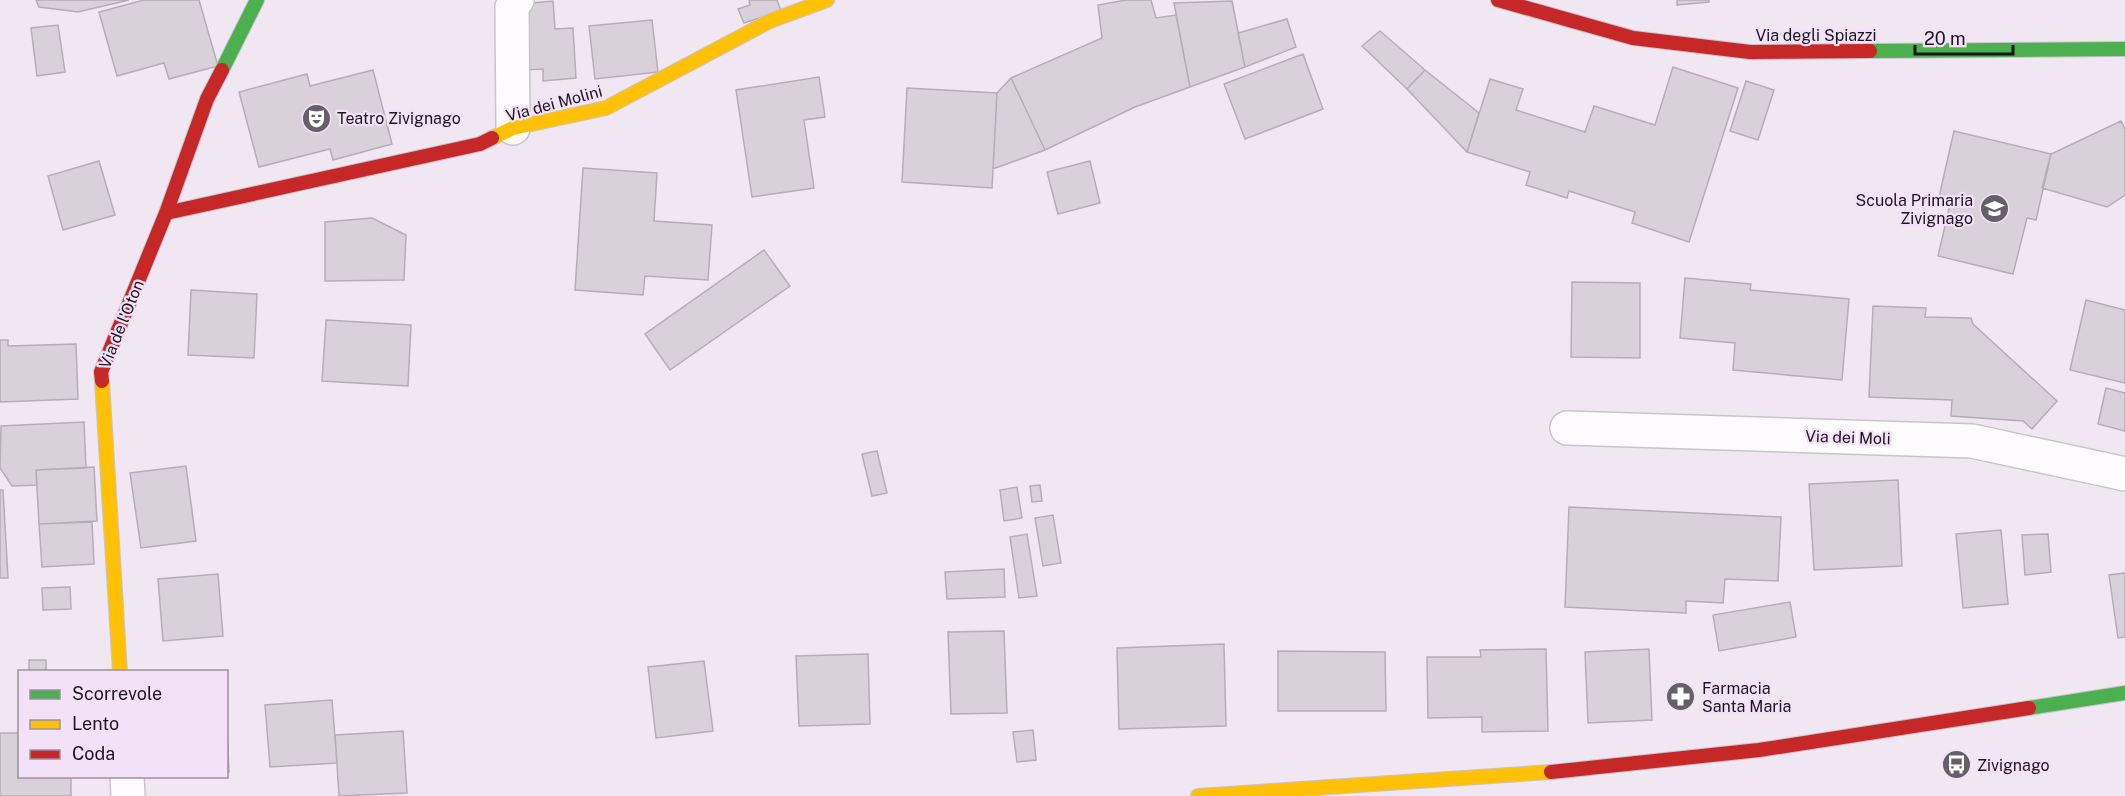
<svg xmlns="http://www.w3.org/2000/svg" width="2125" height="796" viewBox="0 0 2125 796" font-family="'Public Sans',sans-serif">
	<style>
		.building { fill: #d8d1da; stroke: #b5adb6; stroke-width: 1.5 }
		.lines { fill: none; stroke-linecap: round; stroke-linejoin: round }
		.street-casing { stroke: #cac3cc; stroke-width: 36 }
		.fast-casing { stroke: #cac3cc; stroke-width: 16 }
		.slow-casing { stroke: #cac3cc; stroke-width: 16 }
		.jam-casing { stroke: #cac3cc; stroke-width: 16 }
		.street { stroke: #fdfbfd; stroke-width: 33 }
		.fast { stroke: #4caf50; stroke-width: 14 }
		.slow { stroke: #ffc107; stroke-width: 14 }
		.jam { stroke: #c62828; stroke-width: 14 }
		.labels { text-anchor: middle; stroke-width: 4.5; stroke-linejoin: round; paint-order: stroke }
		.street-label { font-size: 16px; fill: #1b151d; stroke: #f3e2f7 }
		.poi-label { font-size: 16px; fill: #1b151d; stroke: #f3e2f7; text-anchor: start }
	</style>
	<rect width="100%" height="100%" fill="#f0e7f2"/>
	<path class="building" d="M36,0H129L78,12L39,7Z
		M144,0H199L218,66L169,79L164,63L117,76L99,12Z
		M749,0H777L781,11L744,23L738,9L750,5Z
		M1126,0H1151L1156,18L1176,15L1190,87L1135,107L1045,150L1011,78L1102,38L1098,5Z
		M1677,0H1709V2L1677,5Z
		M553,1L555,29L573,28L576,78L543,81V69L525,70L521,4Z
		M1232,1L1245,67L1190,87L1174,3Z
		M1287,19L1296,47L1245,67L1238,33Z
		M652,20L658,72L595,79L589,26Z
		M58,25L65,72L37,76L31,28Z
		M1380,31L1425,70L1407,89L1362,46Z
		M1303,54L1323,109L1245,139L1224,84Z
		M1673,67L1738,88L1689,242L1632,223L1635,212L1569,191L1567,198L1526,185L1530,172L1467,152L1490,79L1523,89L1516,110L1585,132L1594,106L1655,125Z
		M373,70L392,144L333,160L330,149L259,167L239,92L307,74L310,86Z
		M1425,70L1479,113L1467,152L1407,89Z
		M819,77L825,117L804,120L814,188L752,197L736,90Z
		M1011,78L1045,150L993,169L997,93Z
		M1746,81L1774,90L1758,140L1730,131Z
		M907,88L997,93L992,188L902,182Z
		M2121,121L2125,129V195L2107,207L2042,188L2051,154Z
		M1954,131L2051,154L2036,220L2027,218L2013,274L1938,256L1951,200L1939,197Z
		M99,161L115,215L63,230L48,176Z
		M1090,161L1100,203L1058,214L1047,172Z
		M583,168L657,173L654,221L712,225L708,280L645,276L643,295L575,290Z
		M372,218L406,235L404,280L325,281V222Z
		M764,250L790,286L670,370L645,334Z
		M1685,278L1751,284L1750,290L1849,299L1842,380L1733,370L1735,343L1680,338Z
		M1572,282L1640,283V358L1571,357Z
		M191,290L257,294L254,358L188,355Z
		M2086,300L2125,310V383L2070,370Z
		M1873,306L1926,308L1925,317L1971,318L1973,324L2057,401L2032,429L2023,421L1951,416L1952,400L1869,397Z
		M326,320L411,325L408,386L322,381Z
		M0,340H8V346L76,344L78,399L0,402Z
		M2106,388L2125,393V431L2098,424Z
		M84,422L86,468L36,470L37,485L12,486L0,468L1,426Z
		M877,451L887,493L872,496L862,454Z
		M186,466L196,541L141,548L130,473Z
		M94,467L97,521L39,524L36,470Z
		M1898,480L1902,566L1814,570L1809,484Z
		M1040,485L1042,501L1032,502L1030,486Z
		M1017,487L1022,518L1004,521L1000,490Z
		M0,490H3L8,578H0Z
		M1569,507L1781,517L1778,581L1725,579L1723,603L1686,601V613L1565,607Z
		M1053,515L1061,563L1043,566L1035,518Z
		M92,522L94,564L42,567L39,524Z
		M2001,530L2008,604L1963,608L1956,534Z
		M1027,534L1037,596L1019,598L1010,537Z
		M2048,534L2051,572L2025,575L2022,535Z
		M1004,569L1005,597L947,599L945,572Z
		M2125,573V637L2118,638L2109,575Z
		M218,574L223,636L163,641L158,579Z
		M70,587L71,609L43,610L42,588Z
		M1790,602L1796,637L1719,651L1713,615Z
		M1004,631L1007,713L951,714L948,632Z
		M1224,644L1226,726L1119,729L1117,648Z
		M1546,649L1548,731L1482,732V717L1428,718L1427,657H1481L1480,650Z
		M1649,649L1652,720L1588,723L1585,652Z
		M1278,651L1385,652L1386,711H1278Z
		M868,654L870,724L799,726L796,656Z
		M29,660H46V672H29Z
		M704,661L713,731L656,738L648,667Z
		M332,700L337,763L270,767L265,705Z
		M226,706L229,772H226Z
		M1033,730L1036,760L1017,762L1013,732Z
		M403,731L407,793L339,796L335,735Z
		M0,733H20V776H71V796H0Z"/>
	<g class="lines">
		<defs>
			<path id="street" d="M513,128L512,7L517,0
				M1567,428L1972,441L2125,474
				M127,776L128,796"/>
			<path id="fast" d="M1870,51L2125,49
				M222,70L257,0
				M2029,708L2125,693"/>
			<path id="slow" d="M492,138L513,128L606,108L770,21L827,0
				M102,381L120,672
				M1198,796L1551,772"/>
			<path id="jam" d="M1498,0L1633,38L1750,52L1870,51
				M166,213L480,144L492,138
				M102,381L101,372L166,213L207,99L222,70
				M1551,772L1759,750L2029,708"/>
		</defs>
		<use href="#street" class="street-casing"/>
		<use href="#fast" class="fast-casing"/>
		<use href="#slow" class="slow-casing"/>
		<use href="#jam" class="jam-casing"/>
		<use href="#street" class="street"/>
		<use href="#fast" class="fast"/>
		<use href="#slow" class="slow"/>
		<use href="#jam" class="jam"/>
	</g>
	<defs>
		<symbol id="theatre-disc" viewBox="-11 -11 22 22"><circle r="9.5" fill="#665e68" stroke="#f3e2f7"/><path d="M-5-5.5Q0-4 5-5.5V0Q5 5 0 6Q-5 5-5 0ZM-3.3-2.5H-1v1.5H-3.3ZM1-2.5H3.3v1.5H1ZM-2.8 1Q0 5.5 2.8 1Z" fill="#fff"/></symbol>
		<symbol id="school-disc" viewBox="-11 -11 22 22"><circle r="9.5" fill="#665e68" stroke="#f3e2f7"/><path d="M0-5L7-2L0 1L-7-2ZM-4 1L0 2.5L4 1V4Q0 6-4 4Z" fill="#fff"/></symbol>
		<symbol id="pharmacy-disc" viewBox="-11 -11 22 22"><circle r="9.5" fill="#665e68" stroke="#f3e2f7"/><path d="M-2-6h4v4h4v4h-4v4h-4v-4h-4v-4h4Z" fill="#fff"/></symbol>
		<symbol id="bus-disc" viewBox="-11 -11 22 22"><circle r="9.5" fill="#665e68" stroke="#f3e2f7"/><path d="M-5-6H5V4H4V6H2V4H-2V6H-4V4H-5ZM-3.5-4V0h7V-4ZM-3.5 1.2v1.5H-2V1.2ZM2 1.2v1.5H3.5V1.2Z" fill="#fff"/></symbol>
	</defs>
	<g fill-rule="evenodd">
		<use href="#theatre-disc" x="300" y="102" width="33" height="33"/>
		<use href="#school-disc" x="1978" y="192" width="33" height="33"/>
		<use href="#pharmacy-disc" x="1664" y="680" width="33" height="33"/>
		<use href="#bus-disc" x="1940" y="748" width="33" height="33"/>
	</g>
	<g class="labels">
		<g class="street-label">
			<text x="1816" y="41">Via degli Spiazzi</text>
			<text transform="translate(554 103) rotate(-15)" y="6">Via dei Molini</text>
			<text transform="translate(121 324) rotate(-68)" y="6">Via de l'Oton</text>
			<text transform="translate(1848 437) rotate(2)" y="6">Via dei Moli</text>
		</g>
		<g class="poi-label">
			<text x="337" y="124">Teatro Zivignago</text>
			<text x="1973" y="206" text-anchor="end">Scuola Primaria<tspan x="1973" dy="18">Zivignago</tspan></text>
			<text x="1702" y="694">Farmacia<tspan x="1702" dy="18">Santa Maria</tspan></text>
			<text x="1977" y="771">Zivignago</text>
		</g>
	</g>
	<rect x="18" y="670" width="210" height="108" fill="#f3e2f7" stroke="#9d90a0" stroke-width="1.5"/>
	<rect x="30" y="690" width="30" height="9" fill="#4caf50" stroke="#9d90a0" stroke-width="1.5"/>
	<text x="72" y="700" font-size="18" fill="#1b151d">Scorrevole</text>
	<rect x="30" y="720" width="30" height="9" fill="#ffc107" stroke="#9d90a0" stroke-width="1.5"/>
	<text x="72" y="730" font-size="18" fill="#1b151d">Lento</text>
	<rect x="30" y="750" width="30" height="9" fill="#c62828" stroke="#9d90a0" stroke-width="1.5"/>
	<text x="72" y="760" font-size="18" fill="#1b151d">Coda</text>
	<path d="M1915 45v9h98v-9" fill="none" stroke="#1b151d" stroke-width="3"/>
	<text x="1924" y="45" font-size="18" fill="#1b151d" stroke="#f3e2f7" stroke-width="4.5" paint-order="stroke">20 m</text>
</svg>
